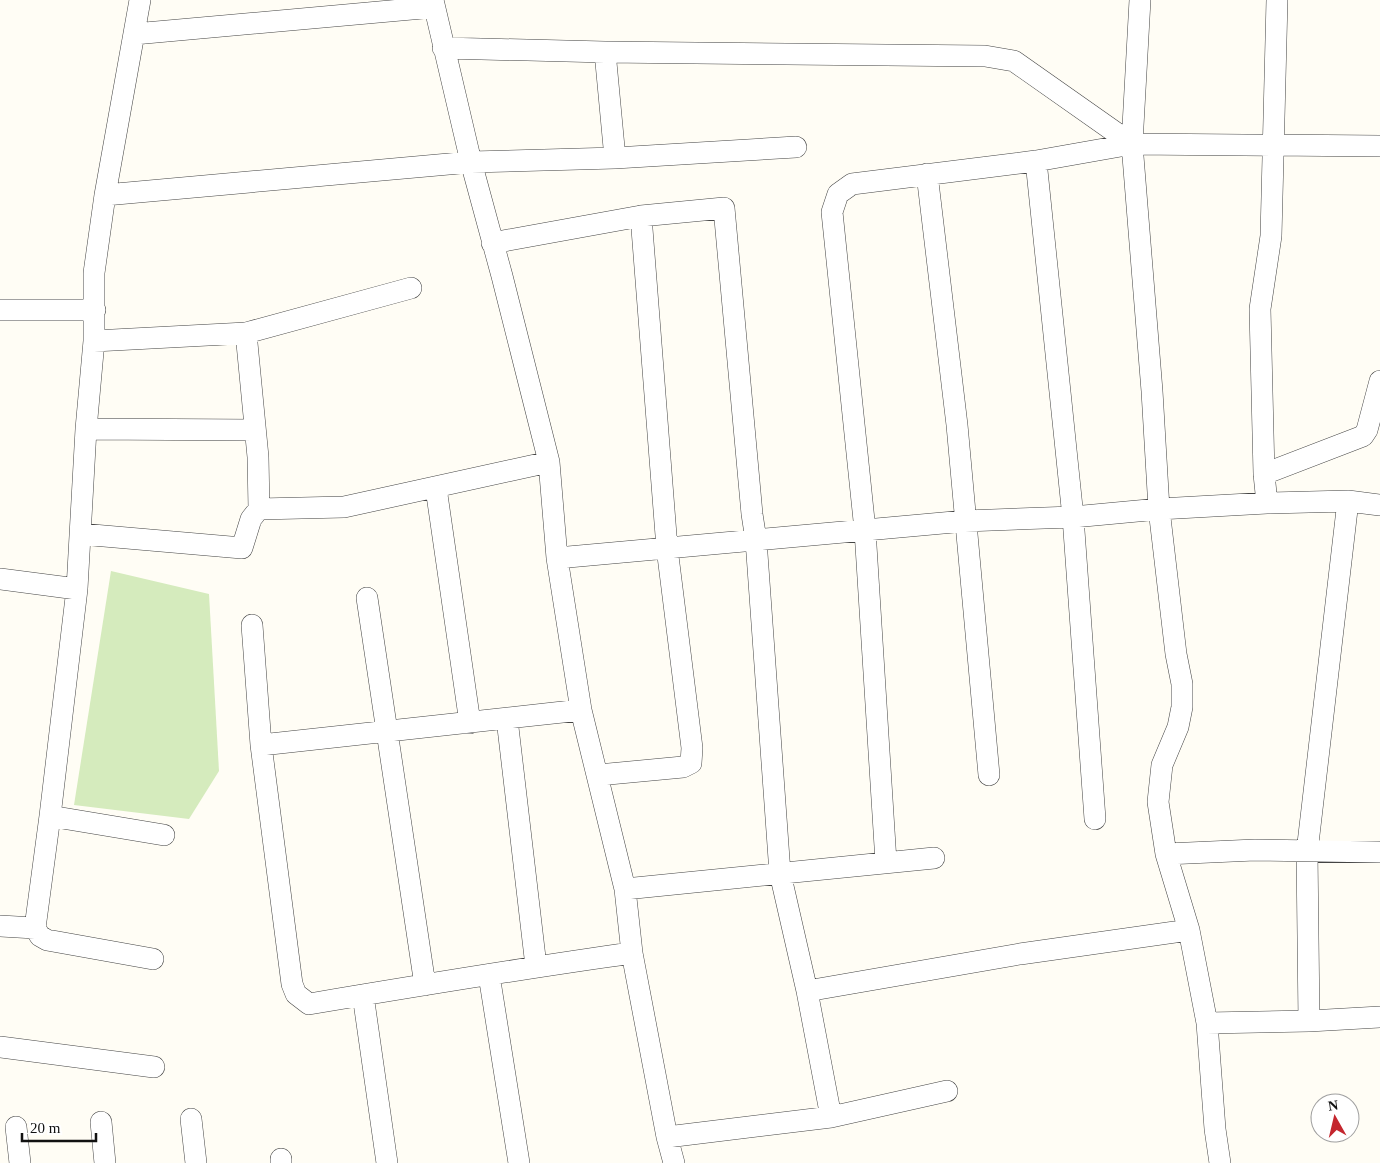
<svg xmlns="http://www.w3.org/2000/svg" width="1380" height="1163" viewBox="0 0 1380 1163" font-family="Georgia,serif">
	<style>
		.green { fill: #d5ebbd }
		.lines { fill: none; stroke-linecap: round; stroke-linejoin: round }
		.street-casing { stroke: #444; stroke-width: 22 }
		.street { stroke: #fff; stroke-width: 21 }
	</style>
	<rect width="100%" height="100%" fill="#fffdf5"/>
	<path class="green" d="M111,571L209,594L219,771L189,819L74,805Z"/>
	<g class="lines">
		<defs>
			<path id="street" d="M433,0L471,162L502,276L549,462L557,558L581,710L625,889L632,953L667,1137L674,1163
				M134,34L434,7
				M443,48L605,52L985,56L1014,61L1132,144L1380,146
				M605,52L615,158
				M1132,144L1140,0
				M1036,161L1073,517L1095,819
				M927,174L957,425L989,775
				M105,195L471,162L615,158L796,147
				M492,243L641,216L724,208L752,514L756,540L780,873L807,991L831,1117
				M0,310H95
				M94,341L246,333L411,288
				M86,429L255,430
				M1264,474L1363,436L1367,430L1380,381
				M436,488L470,723
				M1267,503L1264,474L1260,309L1271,236L1277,0
				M259,509L344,507L549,462
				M81,534L242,548L251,519L259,509L258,457L246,333
				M557,558L965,521L1073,517L1159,509L1267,503L1348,501L1380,505
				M0,579L77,589
				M367,598L425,985
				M252,625L261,745L292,984L296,994L309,1004C416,986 524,968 632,953
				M507,719L536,966
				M261,745L581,710
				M598,775L683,767L691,763L692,748L667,548L641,216
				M50,816L164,835
				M1166,854L1255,850L1380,852
				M886,862L865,530L832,212L838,194L852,184L1036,161L1132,144L1152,391L1159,509L1176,654L1182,684V707L1178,727L1162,765L1158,802L1166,854L1189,930L1207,1023L1215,1129L1220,1163
				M625,889L934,858
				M0,926L35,928L50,816L77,589L86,429L94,341V273L105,195L140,0
				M35,928L40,936L47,940L153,959
				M489,975L519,1163
				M807,991L1020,954L1189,930
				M363,995L387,1163
				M1309,1021L1307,852L1348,501
				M1207,1023L1309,1021L1380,1017
				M0,1047L154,1067
				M191,1119L196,1163
				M101,1122L105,1163
				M16,1127L20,1163
				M667,1137L831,1117L947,1091
				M281,1159V1163"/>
		</defs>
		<use href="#street" class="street-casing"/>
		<use href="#street" class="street"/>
	</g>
	<g transform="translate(1335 1118) rotate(352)"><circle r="24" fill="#ffffff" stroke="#a0a0a0"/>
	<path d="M0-4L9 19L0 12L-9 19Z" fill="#c4262e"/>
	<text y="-8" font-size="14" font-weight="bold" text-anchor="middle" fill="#111111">N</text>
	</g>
	<path d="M22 1133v8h74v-8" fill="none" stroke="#111111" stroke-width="2.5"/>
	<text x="30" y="1133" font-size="15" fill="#111111" stroke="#ffffff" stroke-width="4" paint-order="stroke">20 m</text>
</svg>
